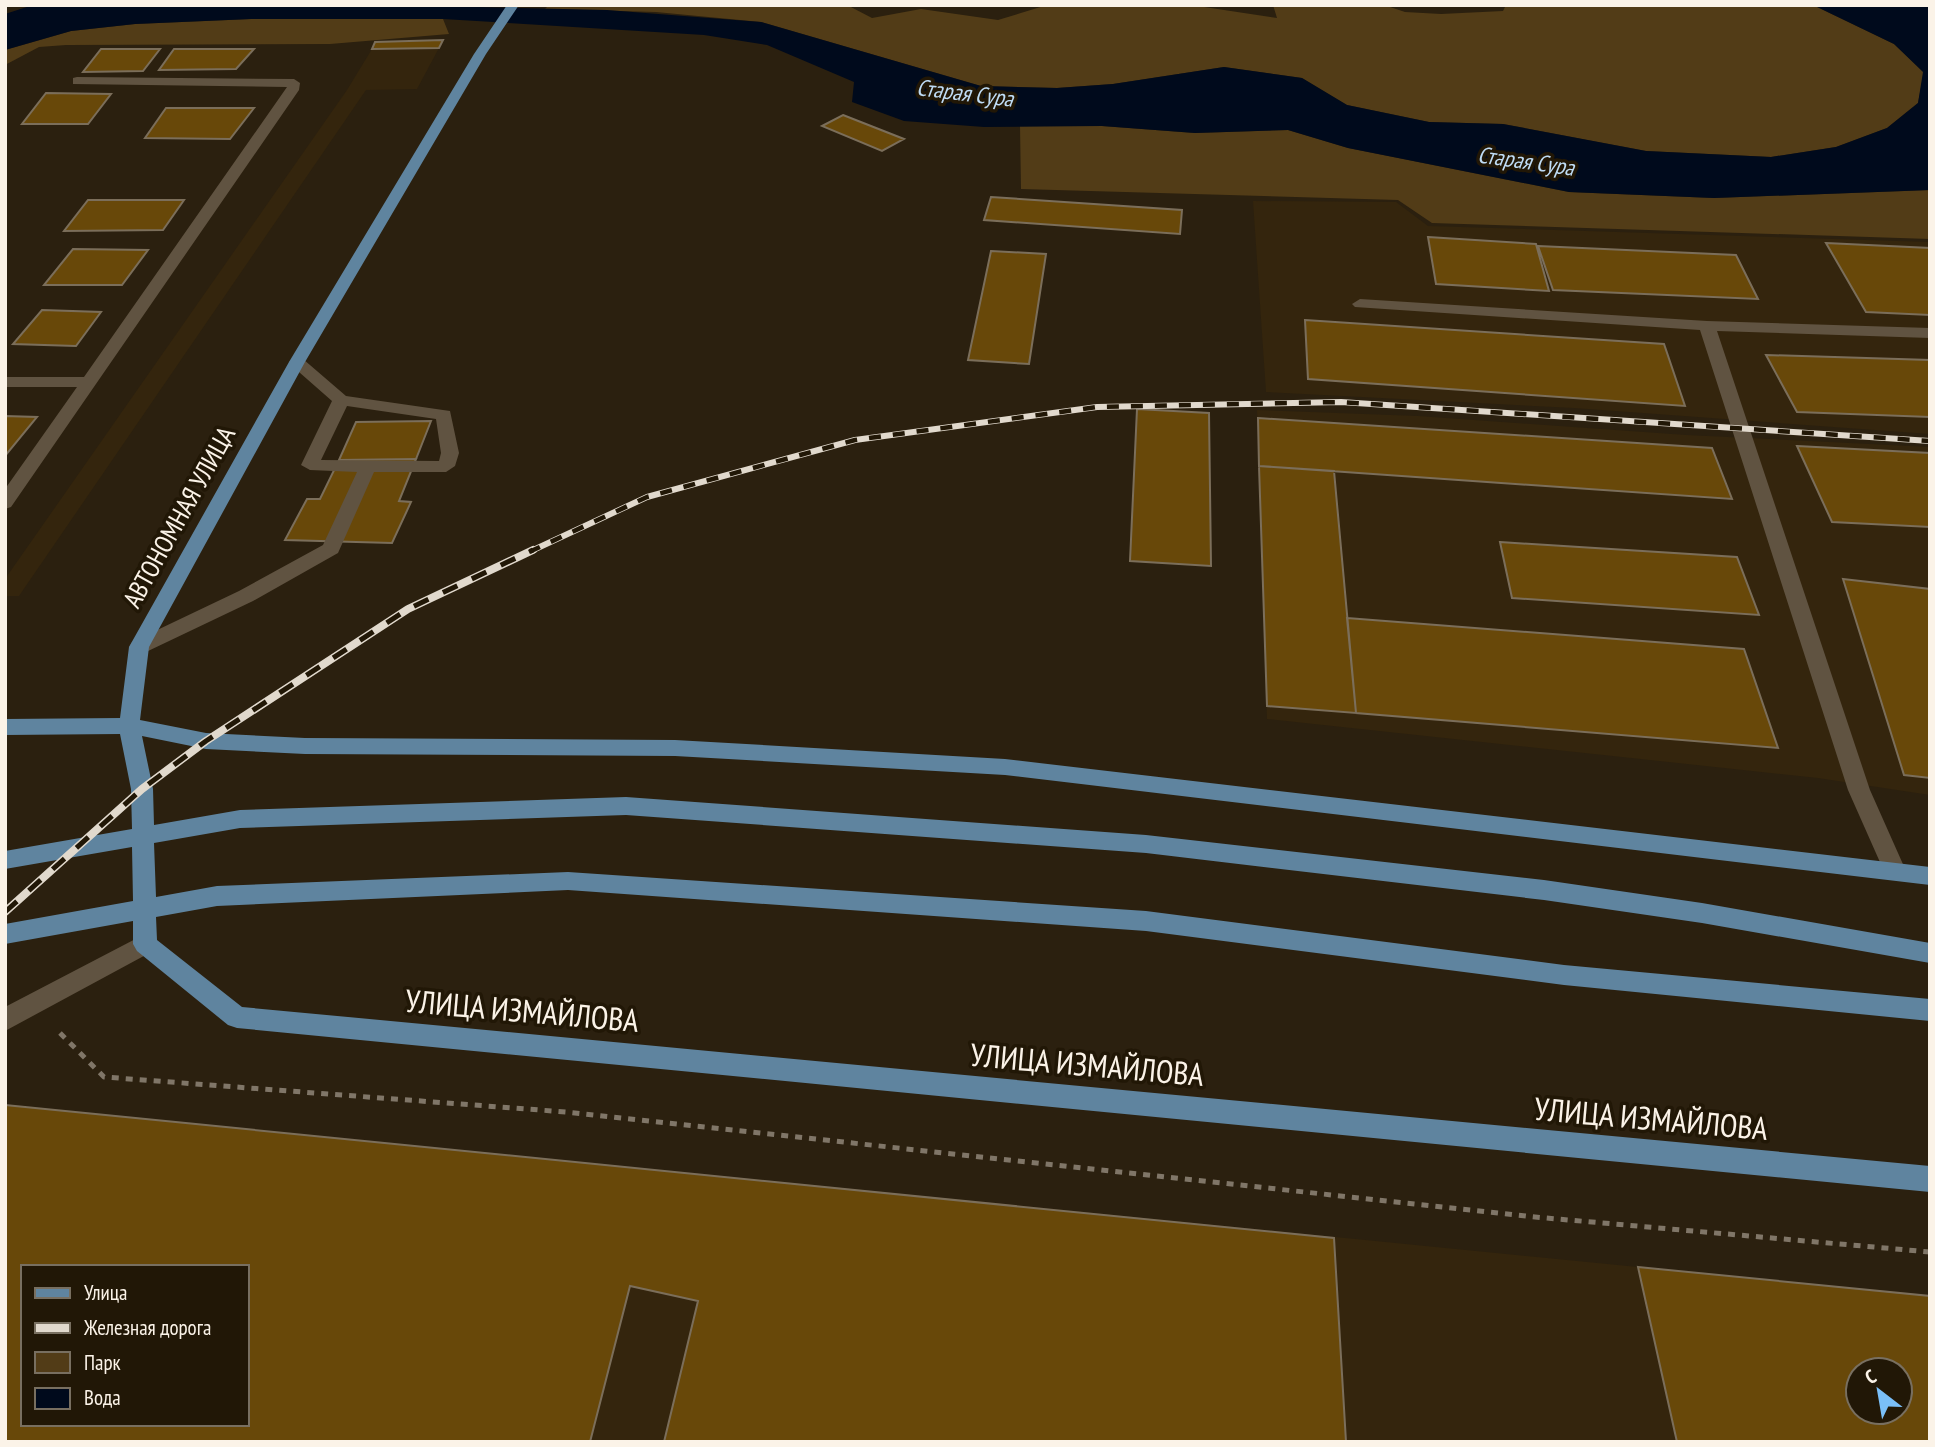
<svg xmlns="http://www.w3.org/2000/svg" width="1935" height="1447" viewBox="0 0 1935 1447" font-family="'PT Sans Narrow',sans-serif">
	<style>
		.built { fill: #34250d; fill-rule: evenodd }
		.green { fill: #523c17 }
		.water { fill: #000a1c }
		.building { fill: #684809; stroke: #7b6e5a; stroke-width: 2; fill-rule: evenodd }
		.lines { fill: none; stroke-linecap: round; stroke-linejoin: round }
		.path { stroke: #807668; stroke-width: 5; stroke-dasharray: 7 7; stroke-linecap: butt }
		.minor { fill: #605341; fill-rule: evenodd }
		.major { fill: #5f849f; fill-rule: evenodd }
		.rail-far1-casing { stroke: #e1d9cd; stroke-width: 6 }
		.rail-casing { stroke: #e1d9cd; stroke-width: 8 }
		.rail-far1 { stroke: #211706; stroke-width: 4.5; stroke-dasharray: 12; stroke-linecap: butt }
		.rail { stroke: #211706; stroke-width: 5; stroke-dasharray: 16; stroke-linecap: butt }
		.labels { text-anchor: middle; stroke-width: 7; stroke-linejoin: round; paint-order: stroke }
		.far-water-label { font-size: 23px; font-style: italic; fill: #bfdcf5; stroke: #211706 }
		.street-label { font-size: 26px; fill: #fbf3e8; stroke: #211706 }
		.near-street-label { font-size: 32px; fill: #fbf3e8; stroke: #211706 }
	</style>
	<rect width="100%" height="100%" fill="#2b200f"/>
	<path class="built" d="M439,48L417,89L366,90L19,596H5V579L347,90L372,49Z
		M1253,201L1396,202L1428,226L1930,242V434L1574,408L1266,392Z
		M1257,410L1418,416L1686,435L1930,447V795L1818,778L1267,719Z
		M5,1105L1930,1296V1442H5ZM23,1267H247V1424H23ZM1858,1370H1900V1412H1858Z"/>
	<path class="green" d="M549,5H847L872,18L921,9L998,20L1047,5H1191L1277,18L1273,5H1384L1405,12L1441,14L1503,11L1506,5H1813L1894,44L1924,72L1918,103L1887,128L1836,147L1771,157L1646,151L1503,124L1429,122L1347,105L1302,78L1224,67L1113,84L1057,88L981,86L761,22L656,12L545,9Z
		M251,19H443L449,34L330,44L66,45L39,47L5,65V50L71,31L135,24Z
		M1020,126H1102L1195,133L1288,130L1348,148L1569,192L1714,198L1930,190V239L1432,223L1398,200L1021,189Z"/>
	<path class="water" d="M33,5H395L607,10L761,22L981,86L1057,88L1113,84L1224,67L1302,78L1347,105L1429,122L1503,124L1646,151L1771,157L1836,147L1887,128L1918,103L1923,72L1894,44L1813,5H1930V190L1714,198L1569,192L1348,148L1288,130L1195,133L1102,126L984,127L904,121L852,102L854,82L767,45L704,35L443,19H251L135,24L71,31L5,50V14Z"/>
	<path class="building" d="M443,40L439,48L372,49L375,42Z
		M101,49H160L143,71L83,72Z
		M174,49H254L236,69L159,70Z
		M46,93L111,94L88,124H22Z
		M166,108H254L230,139L145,138Z
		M843,115L904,139L882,151L822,126Z
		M991,197L1182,210L1180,234L984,220Z
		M88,200H184L163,230L64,231Z
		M1428,237L1536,244L1549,291L1436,284Z
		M1826,243L1930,248V315L1866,312Z
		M1538,246L1736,255L1758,299L1553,290Z
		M73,249L148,250L122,285H44Z
		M991,251L1046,254L1029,364L968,360Z
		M42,310L101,312L76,346L13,344Z
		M1305,320L1664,344L1685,406L1308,379Z
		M1766,355L1930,360V417L1797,412Z
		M1137,409L1209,413L1211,566L1130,561Z
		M5,416L37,417L5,456Z
		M1258,418L1712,448L1732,499L1259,466Z
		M431,421L416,459L339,460L356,422Z
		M1797,446L1930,453V527L1832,522Z
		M416,459L399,501L411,502L392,543L285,540L307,499H320L339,460Z
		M1259,466L1334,471L1356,713L1267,706Z
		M1500,542L1737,557L1759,615L1512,598Z
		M1843,579L1930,589V778L1904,775Z
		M1347,618L1744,649L1778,748L1356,713Z
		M5,1105L1334,1238L1346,1442H664L698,1301L630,1286L590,1442H5ZM23,1267H247V1424H23Z
		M1638,1267L1930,1296V1442H1677ZM1858,1370H1900V1412H1858Z"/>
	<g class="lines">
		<path class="path" d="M60,1033L104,1077L566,1112L1535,1217L1930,1252"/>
		<path class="minor" d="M77,77L294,79L300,83L299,90L11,507L5,509V489L77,387H5V377H84L287,87L73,84V78Z
			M1360,299L1707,321L1930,328V338L1717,331L1870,790L1906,871L1903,878L1895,880L1887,878L1848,790L1700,330L1355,307L1352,304Z
			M297,357L303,359L346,396L450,411L459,453L455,466L446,472H374L338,553L253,601L146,652H132L129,647L132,642L239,591L323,545L357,472L310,470L301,465L332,401L291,365L289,362ZM347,406L436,419L441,453L439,461L321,460Z
			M145,934L153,937L157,944L153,951L5,1031V1007Z"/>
		<path class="major" d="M507,5H519L486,54L305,362L149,647L140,720L206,733L305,738L675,740L1005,759L1930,867V885L1005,775L675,756L305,754L206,749L142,736L153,789L154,825L240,810L626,797L1146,835L1544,880L1702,903L1930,943V963L1702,923L1544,900L1146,853L626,815L240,828L154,843L156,897L217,886L568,872L1146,911L1564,965L1930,999V1021L1564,985L1146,931L568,890L217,906L156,917L157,940L242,1007L1930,1166V1192L237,1028L228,1025L137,951L133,944V921L5,944V924L133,901L132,847L5,869V851L132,829L131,789L120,734L5,735V719L120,718L129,647L289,362L474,54Z"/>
		<defs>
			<path id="rail-far1" d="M529,552L647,497L855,440L1097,407L1341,402L1930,441"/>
			<path id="rail" d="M5,912L142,789L206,741L408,609L533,550"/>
		</defs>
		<use href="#rail-far1" class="rail-far1-casing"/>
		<use href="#rail" class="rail-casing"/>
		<use href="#rail-far1" class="rail-far1"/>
		<use href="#rail" class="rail"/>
	</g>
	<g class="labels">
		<g class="far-water-label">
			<text transform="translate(965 93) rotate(7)" y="8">Старая Сура</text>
			<text transform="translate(1526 161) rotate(8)" y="8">Старая Сура</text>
		</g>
		<g class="street-label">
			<text transform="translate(179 517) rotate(-61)" y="9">АВТОНОМНАЯ УЛИЦА</text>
		</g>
		<g class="near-street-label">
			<text transform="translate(522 1011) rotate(5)" y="11">УЛИЦА ИЗМАЙЛОВА</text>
			<text transform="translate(1087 1065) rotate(5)" y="11">УЛИЦА ИЗМАЙЛОВА</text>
			<text transform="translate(1651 1119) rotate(5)" y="11">УЛИЦА ИЗМАЙЛОВА</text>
		</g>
	</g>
	<rect width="1935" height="1447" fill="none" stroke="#fbf3e8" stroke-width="14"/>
	<rect x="21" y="1265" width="228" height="161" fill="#211706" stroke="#786f60" stroke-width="2"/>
	<rect x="35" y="1288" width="35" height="10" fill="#5f849f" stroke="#786f60" stroke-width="2"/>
	<text x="84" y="1300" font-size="21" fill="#fbf3e8">Улица</text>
	<rect x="35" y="1323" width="35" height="10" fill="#e1d9cd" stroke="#786f60" stroke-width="2"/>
	<text x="84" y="1335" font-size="21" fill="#fbf3e8">Железная дорога</text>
	<rect x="35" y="1352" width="35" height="21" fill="#523c17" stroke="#786f60" stroke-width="2"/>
	<text x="84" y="1370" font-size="21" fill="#fbf3e8">Парк</text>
	<rect x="35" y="1388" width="35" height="21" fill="#000a1c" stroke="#786f60" stroke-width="2"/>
	<text x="84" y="1405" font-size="21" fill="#fbf3e8">Вода</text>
	<g transform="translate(1879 1391) rotate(329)"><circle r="33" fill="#211706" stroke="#786f60" stroke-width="2"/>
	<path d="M0-5L12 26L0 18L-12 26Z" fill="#7abff8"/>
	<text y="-10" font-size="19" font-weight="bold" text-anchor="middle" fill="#fbf3e8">С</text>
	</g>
</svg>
